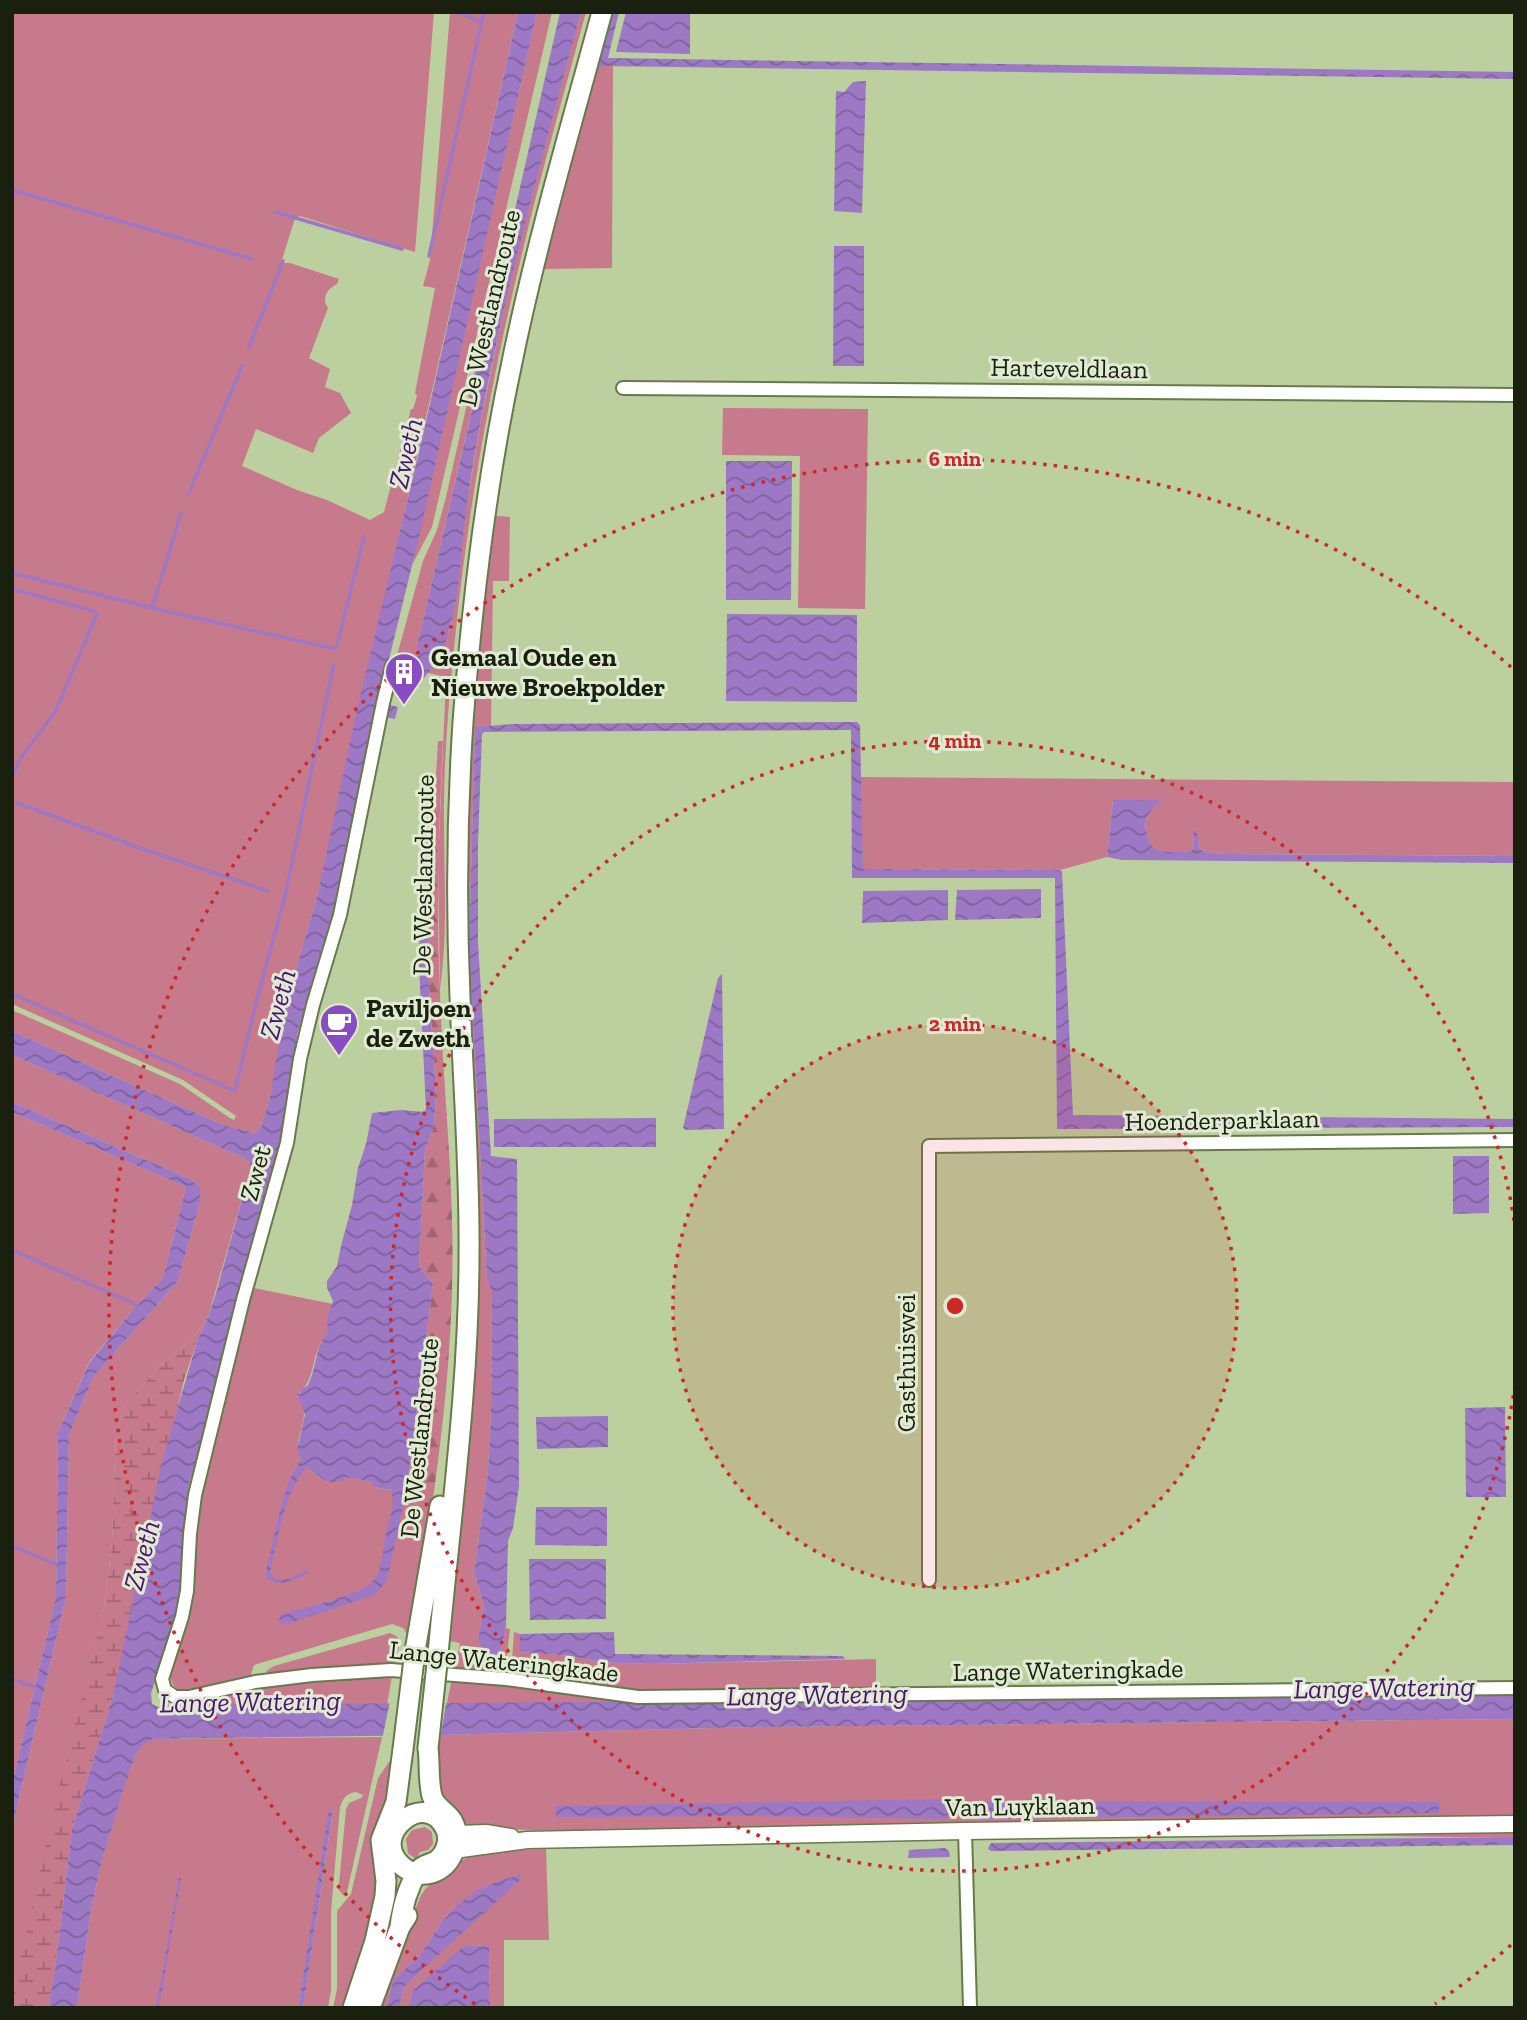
<svg xmlns="http://www.w3.org/2000/svg" width="1527" height="2020" viewBox="0 0 1527 2020" font-family="'Zilla Slab',serif">
	<style>
		.green { fill: #c77a8c }
		.forest { fill: url(#forest-firs) }
		.wetland { fill: url(#wetland-marsh) }
		.water { fill: url(#water-waves) }
		.pier { fill: #bccf9e }
		.lines { fill: none; stroke-linecap: round; stroke-linejoin: round }
		.stream { stroke: #9d78c4; stroke-width: 3.5 }
		.minor-casing { stroke: #68794c; stroke-width: 16 }
		.tertiary-casing { stroke: #68794c; stroke-width: 19 }
		.primary-casing { stroke: #68794c; stroke-width: 23 }
		.minor { stroke: #fff; stroke-width: 12 }
		.tertiary { stroke: #fff; stroke-width: 16 }
		.primary { stroke: #fff; stroke-width: 19 }
		.primary-bridge-casing { stroke: #68794c; stroke-width: 23; stroke-linecap: butt }
		.primary-bridge { stroke: #fff; stroke-width: 19 }
		.ring { fill: none; stroke: #cd2827; stroke-width: 3.5; stroke-dasharray: 3.5 7 }
		.labels { text-anchor: middle; stroke-width: 6; stroke-linejoin: round; paint-order: stroke }
		.street-label { font-size: 26px; fill: #19200d; stroke: #e1ebd3 }
		.poi-label { font-size: 26px; font-weight: bold; fill: #19200d; stroke: #e1ebd3; text-anchor: start }
		.water-label { font-size: 28px; font-style: italic; fill: #4a1571; stroke: #e1ebd3 }
		.centre { fill: #cd2827; stroke: #e1ebd3; stroke-width: 3.5 }
		.ring-label { font-size: 21px; text-anchor: middle; font-weight: bold; fill: #cd2827; stroke: #e1ebd3; stroke-width: 6; stroke-linejoin: round; paint-order: stroke }
	</style>
	<defs>
		<pattern id="forest-firs" width="22" height="20" patternUnits="userSpaceOnUse" patternTransform="scale(1.75)"><rect width="22" height="20" fill="#c77a8c"/><path d="M5 1l3.5 6h-7zM16 11l3.5 6h-7z" fill="#a16471"/></pattern>
		<pattern id="wetland-marsh" width="20" height="14" patternUnits="userSpaceOnUse" patternTransform="scale(1.75)"><rect width="20" height="14" fill="#c77a8c"/><path d="M1 5h8M5 5V1M11 12h8M15 12V8" fill="none" stroke="#a16471"/></pattern>
		<pattern id="water-waves" width="16" height="10" patternUnits="userSpaceOnUse" patternTransform="scale(1.75)"><rect width="16" height="10" fill="#9d78c4"/><path d="M0 5q4-4 8 0t8 0" fill="none" stroke="#7f629e"/></pattern>
	</defs>
	<rect width="100%" height="100%" fill="#bccf9e"/>
	<path class="green" d="M12,12H434L415,252L300,216L295,218L281,263H290L339,279L337,284C327,289 321,298 328,308L309,358L330,369L325,387L340,393L351,413L319,438L313,453L256,429L242,466L297,490L327,500L370,520L384,512L411,409H413L417,396L415,393L435,288L423,286L430,260L450,12H518L318,893L298,962L270,1097L261,1127L257,1132L253,1133L221,1124L12,1031V1010L180,1084L230,1118L234,1120L236,1116L183,1080L12,1004Z
		M537,12H552L432,527L412,565Z
		M581,12H586C564,94 540,176 521,258C491,381 469,504 456,629C450,685 445,742 444,798C443,861 449,927 440,989L438,864L446,679L442,676L428,673L451,628L465,516L480,425L500,327L519,243Z
		M606,12H613L599,65L613,66L612,268L544,269L549,252L544,250Z
		M471,386L473,405L418,641L417,672L402,670L396,659L423,561L437,530L446,497Z
		M723,408L868,409L865,609L798,608L800,456L722,455Z
		M489,515L510,517L509,581H493L491,726L475,727L469,948L487,1280L492,1291L491,1413L488,1471L474,1573L484,1606L478,1639L500,1653L506,1628L510,1629L505,1672L502,1675L455,1668L460,1643L450,1641L454,1602L450,1587L460,1484L463,864L468,711Z
		M860,777L1515,782V856L1223,854L1204,852L1200,849L1197,831L1193,832L1194,848L1192,851C1182,851 1168,854 1158,851C1145,846 1142,822 1150,811C1153,807 1158,804 1162,800H1113L1107,857L1060,870L863,869Z
		M12,1055L244,1158L249,1162L251,1167L208,1317L191,1339L158,1368L125,1405L116,1434L112,1541L105,1604L12,1995V1828L66,1597L69,1435L94,1376L178,1281L200,1202V1187L190,1179L12,1102Z
		M12,1112L186,1187L163,1278L137,1305L89,1362L58,1432L56,1597L12,1784Z
		M249,1287L333,1304C329,1314 330,1323 328,1332C326,1338 321,1341 319,1347C310,1368 315,1378 297,1396C318,1423 282,1441 308,1467C313,1473 318,1478 325,1480C336,1483 338,1479 347,1478C353,1477 366,1481 373,1483V1487L406,1493L430,1519L410,1639L403,1628L392,1624L254,1665L249,1680L183,1692C173,1688 170,1681 170,1671L198,1502Z
		M514,1632L520,1634V1652L572,1656L598,1662L649,1664L876,1659V1691L636,1693L511,1675Z
		M390,1633L396,1636L400,1641L395,1667L270,1675L266,1671L274,1666Z
		M392,1676L387,1705H190L158,1707L256,1687Z
		M452,1678L507,1683L625,1703H447Z
		M1515,1719V1837C1337,1839 1159,1825 981,1824C813,1824 646,1836 478,1828C468,1827 462,1821 456,1813C432,1783 433,1772 440,1735L752,1727Z
		M382,1737L347,1892L343,1895L339,1890V1884L346,1809L349,1803L361,1798L363,1795L356,1792C347,1793 343,1798 340,1807L331,1912V1991L328,2008H303L333,1811L330,1809L298,2008H77L91,1910L102,1860L125,1784L136,1754L144,1743L153,1739Z
		M389,1762H394L381,1892L344,2008H333L337,1989V1911L351,1894L378,1778Z
		M425,1827L432,1832L433,1844L428,1850L420,1852L416,1859L408,1853L406,1839L412,1830Z
		M546,1849L549,1940H504V2008H490L489,1946L466,1945L412,1991L408,2008H399L404,1987L522,1877L455,1907L441,1923L420,1955L394,1979L386,2008H378L421,1895L426,1888L467,1857L477,1854L509,1850Z"/>
	<path class="forest" d="M438,741H443C439,824 436,907 440,990C442,1066 450,1142 452,1218C455,1319 445,1419 430,1519L406,1493L433,1284L419,1266L425,1150L434,1126L436,1095L429,987L428,827V820L434,810Z"/>
	<path class="wetland" d="M208,1317L197,1341L184,1380L113,1696L72,1829L55,1970L48,2008H12V1995L57,1796L105,1604L112,1541L116,1434L125,1405L158,1368L191,1339Z"/>
	<path class="water" d="M518,12H537L420,533L379,700L386,704L398,707L395,719L378,716L333,922L298,1031L273,1180L189,1485C182,1530 185,1576 175,1621C169,1645 159,1670 151,1693L152,1704L158,1707L190,1705L1515,1695V1719L752,1727L440,1735L153,1739L144,1744L136,1754L125,1785L102,1860L91,1910L77,2008H48L55,1970L72,1829L113,1696L161,1466L197,1341L208,1317L216,1293L251,1167L249,1162L244,1158L12,1055V1031L221,1124L253,1133L257,1132L261,1127L270,1097L283,1021L298,962L318,893L356,714L422,439Z
		M560,12H581C536,183 486,352 464,528C458,578 459,639 424,678L417,676L418,641L473,406L471,386L500,275Z
		M613,12H619L608,58L1515,72V79L599,66Z
		M626,12H690V54L616,52Z
		M866,81L862,213L834,211L836,91L844,92L853,82Z
		M834,246H864V366H833Z
		M726,461H792L791,600H726Z
		M727,614L857,615V702L726,701Z
		M857,722L860,725L863,869L1060,870L1062,871L1073,1115L1515,1119V1127L1057,1129L1055,878H852L851,730L484,732L482,734L478,843V942L491,1156L517,1159L519,1486L513,1528L508,1541L506,1628L500,1653H485L478,1639L484,1606L474,1573L488,1471L491,1413L492,1291L487,1280L469,948L475,727L512,724Z
		M1113,800H1163C1149,810 1141,820 1148,838C1150,844 1152,848 1158,850C1167,854 1182,851 1192,851L1194,848L1193,832L1195,830L1197,831L1200,849L1204,852L1223,854L1515,856V863L1122,860L1107,857Z
		M421,818L428,820L429,987L436,1095L434,1126L425,1150L419,1266L433,1284L406,1493L387,1580L381,1588L374,1595L290,1623L281,1624L279,1619L282,1614C302,1608 363,1595 374,1580C383,1569 383,1547 386,1533C389,1521 396,1502 391,1490L373,1487V1483C366,1481 352,1477 346,1478C344,1478 343,1481 341,1481C327,1486 316,1475 307,1467C284,1491 278,1540 270,1572L274,1578C285,1583 297,1575 307,1570L308,1573C296,1580 278,1588 266,1578L267,1567C275,1536 282,1485 301,1460L297,1450L305,1415L297,1394H300L302,1389L308,1385L312,1375L319,1347L328,1331L327,1320L333,1301L327,1288V1281L337,1266L341,1246L352,1205L358,1168L366,1144L372,1113L401,1110L424,1112L426,1109L419,965Z
		M1041,889V918L955,920L957,890Z
		M948,890V920L862,923L863,891Z
		M722,974L724,1129L686,1130L683,1128L718,978Z
		M12,1102L190,1179L200,1187V1202L178,1281L94,1376L69,1435L66,1597L12,1828V1784L56,1597L58,1432L89,1363L137,1305L163,1278L186,1187L12,1112Z
		M656,1118V1147H494V1119Z
		M1453,1156H1489V1213L1453,1214Z
		M1505,1407L1506,1497H1466L1465,1408Z
		M608,1416V1447L537,1449L536,1417Z
		M536,1507H607V1546L535,1545Z
		M529,1559H606V1619L530,1620Z
		M614,1632L615,1654L843,1656L845,1659L649,1664L598,1662L572,1656L519,1652L520,1634Z
		M948,1799V1819L753,1816L556,1817V1806Z
		M976,1801L1439,1802V1813L978,1819Z
		M329,1809L333,1810L303,2008H298Z
		M1515,1837V1845L991,1851L988,1849L989,1846L991,1843Z
		M945,1848L949,1851L950,1857L908,1858L909,1850Z
		M520,1875L522,1877L520,1880L404,1987L399,2008H386L394,1979L420,1955L441,1923L455,1907L476,1891L501,1880Z
		M179,1877L181,1878L159,2008H156Z
		M465,1945L489,1946L490,2008H408L412,1991Z"/>
	<path class="pier" d="M447,1699L440,1739L382,1740L390,1701Z"/>
	<g class="lines">
		<path class="stream" d="M457,12L482,22
			M12,190L252,259
			M275,212L402,249
			M429,256L484,12
			M249,347L283,261
			M189,493L242,366
			M12,573L152,608L336,649L364,537
			M12,589L94,611L97,614L55,712L20,759L12,776
			M152,608L181,513
			M17,803L140,848L268,891
			M12,994L235,1091L257,999L285,896L334,664
			M12,1250L137,1305
			M12,1546L56,1564
			M12,1679L35,1687"/>
		<defs>
			<path id="minor" d="M623,388L1515,395
				M392,666L383,703L340,915L313,1005L300,1059L287,1143L243,1300L195,1495L190,1534L187,1591L182,1617L162,1679L165,1690L175,1697H189L255,1682L312,1675L391,1670L506,1679L638,1697L1515,1688
				M929,1580V1146L1515,1140
				M965,1831L970,2008"/>
			<path id="tertiary" d="M457,1834L486,1833L511,1837
				M454,1852L461,1849L527,1840L965,1831L1515,1824"/>
			<path id="primary" d="M415,1651L440,1506
				M438,1654C450,1521 469,1389 469,1255C470,1169 463,1083 460,997C456,906 457,814 463,722C472,603 486,484 511,367C535,248 570,130 602,12
				M400,1927C402,1909 408,1887 418,1871C423,1864 429,1865 436,1861C446,1854 451,1839 445,1828C426,1788 367,1835 402,1866C410,1873 422,1876 432,1873C453,1866 463,1839 452,1820C446,1811 435,1807 432,1796C428,1781 430,1763 428,1748
				M353,2008L375,1941L385,1896L386,1881L381,1840L396,1802L403,1749
				M370,2008L400,1927L407,1916"/>
		</defs>
		<use href="#minor" class="minor-casing"/>
		<use href="#tertiary" class="tertiary-casing"/>
		<use href="#primary" class="primary-casing"/>
		<use href="#minor" class="minor"/>
		<use href="#tertiary" class="tertiary"/>
		<use href="#primary" class="primary"/>
		<defs>
			<path id="primary-bridge" d="M428,1748L438,1654
				M403,1749L415,1651"/>
		</defs>
		<use href="#primary-bridge" class="primary-bridge-casing"/>
		<use href="#primary-bridge" class="primary-bridge"/>
	</g>
	<circle cx="955" cy="1306" r="282" fill="#cd2827" fill-opacity=".12"/>
	<g class="ring">
		<circle cx="955" cy="1306" r="282"/>
		<path d="M1515 1385A565 565 0 1 1 1515 1227"/>
		<path d="M1511 1945A847 847 0 0 1 1435 2004M475 2004A847 847 0 1 1 1511 667"/>
	</g>
	<defs>
		<symbol id="building-pin" viewBox="-11 -11 22 30"><path d="M0 17L-7.5 6A9.5 9.5 0 1 1 7.5 6Z" fill="#8a4cc2" stroke="#e1ebd3"/><path d="M-4-6H4V6H1V3H-1V6H-4ZM-2.5-4.3h1.7v1.8h-1.7ZM.8-4.3h1.7v1.8H.8ZM-2.5-1h1.7V.8h-1.7ZM.8-1h1.7V.8H.8Z" fill="#fff"/></symbol>
		<symbol id="cafe-pin" viewBox="-11 -11 22 30"><path d="M0 17L-7.5 6A9.5 9.5 0 1 1 7.5 6Z" fill="#8a4cc2" stroke="#e1ebd3"/><path d="M-5.5-4.5H6V0H3Q3 3.5 0 3.5H-2.5Q-5.5 3.5-5.5 0ZM3-3.2v2h1.7v-2ZM-6 4.5H4V6H-6Z" fill="#fff"/></symbol>
	</defs>
	<g fill-rule="evenodd">
		<use href="#building-pin" x="382" y="650" width="44" height="60"/>
		<use href="#cafe-pin" x="317" y="1001" width="44" height="60"/>
	</g>
	<g class="labels">
		<g class="street-label">
			<text transform="translate(489 308) rotate(-77)" y="9">De Westlandroute</text>
			<text transform="translate(1069 368) rotate(1)" y="9">Harteveldlaan</text>
			<text transform="translate(423 875) rotate(-89)" y="9">De Westlandroute</text>
			<text transform="translate(1222 1120) rotate(-1)" y="9">Hoenderparklaan</text>
			<text transform="translate(255 1173) rotate(-75)" y="9">Zwet</text>
			<text transform="translate(906 1363) rotate(-90)" y="9">Gasthuiswei</text>
			<text transform="translate(419 1438) rotate(-84)" y="9">De Westlandroute</text>
			<text transform="translate(504 1661) rotate(6)" y="9">Lange Wateringkade</text>
			<text transform="translate(1068 1670) rotate(-1)" y="9">Lange Wateringkade</text>
			<text transform="translate(1020 1806) rotate(-1)" y="9">Van Luyklaan</text>
		</g>
		<g class="poi-label">
			<text x="431" y="666">Gemaal Oude en<tspan x="431" dy="30">Nieuwe Broekpolder</tspan></text>
			<text x="366" y="1017">Paviljoen<tspan x="366" dy="30">de Zweth</tspan></text>
		</g>
		<g class="water-label">
			<text transform="translate(405 453) rotate(-77)" y="10">Zweth</text>
			<text transform="translate(277 1004) rotate(-75)" y="10">Zweth</text>
			<text transform="translate(141 1555) rotate(-75)" y="10">Zweth</text>
			<text transform="translate(1384 1687) rotate(-1)" y="10">Lange Watering</text>
			<text transform="translate(817 1694) rotate(-1)" y="10">Lange Watering</text>
			<text transform="translate(250 1701) rotate(-1)" y="10">Lange Watering</text>
		</g>
	</g>
	<circle cx="955" cy="1306" r="10" class="centre"/>
	<g class="ring-label">
		<text x="955" y="466">6 min</text>
		<text x="955" y="748">4 min</text>
		<text x="955" y="1031">2 min</text>
	</g>
	<rect width="1527" height="2020" fill="none" stroke="#19200d" stroke-width="28"/>
</svg>
